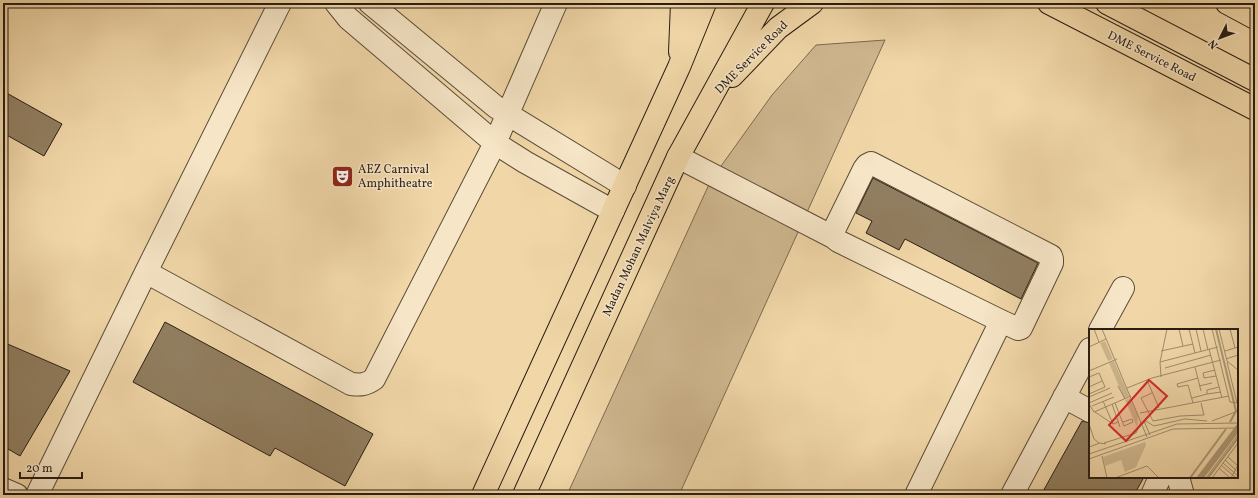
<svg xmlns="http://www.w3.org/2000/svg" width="1258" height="498" viewBox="0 0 1258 498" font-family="Vollkorn,serif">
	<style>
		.green { fill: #cfb78f; stroke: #7c6a51 }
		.building { fill: #917e60; stroke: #291d13 }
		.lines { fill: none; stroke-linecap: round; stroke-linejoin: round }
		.minor-casing { stroke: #5b4c38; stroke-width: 24 }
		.major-casing { stroke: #291d13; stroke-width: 24 }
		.highway-casing { stroke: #291d13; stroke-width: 24 }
		.minor { stroke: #f6e5c6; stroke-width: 22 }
		.major { stroke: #f1d7a8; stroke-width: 22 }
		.highway { stroke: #f1d7a8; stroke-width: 22 }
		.labels { text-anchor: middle; stroke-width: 3; stroke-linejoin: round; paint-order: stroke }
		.street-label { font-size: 12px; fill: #291d13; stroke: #f6e5c6 }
		.poi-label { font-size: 12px; fill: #291d13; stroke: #f6e5c6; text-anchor: start }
		.inset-river { fill: none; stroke: #ad9875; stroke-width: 2 }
		.inset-road { fill: none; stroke: #a18d6c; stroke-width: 1 }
		.view { fill: #d62828; fill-opacity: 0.15; stroke: #d62828; stroke-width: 2 }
		.inset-edge { fill: none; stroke: #291d13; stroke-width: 2 }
	</style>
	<rect width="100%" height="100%" fill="#f1d7a8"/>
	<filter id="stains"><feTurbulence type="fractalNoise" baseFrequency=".005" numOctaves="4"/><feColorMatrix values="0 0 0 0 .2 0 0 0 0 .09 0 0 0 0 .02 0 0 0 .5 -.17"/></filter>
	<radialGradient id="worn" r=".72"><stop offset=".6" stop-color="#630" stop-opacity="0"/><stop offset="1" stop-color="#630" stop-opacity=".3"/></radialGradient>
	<path class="green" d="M885,40L679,495H567L711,180L772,95L816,45Z"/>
	<path class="building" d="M3,91L62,124L44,156L3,133Z
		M873,178L1038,263L1021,299L905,239L899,250L866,233L872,221L856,213Z
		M165,322L373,434L345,486L275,448L270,456L133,382Z
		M3,342L70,371L20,456L3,446Z
		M1082,421L1090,423V477H1144L1134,495H1041Z"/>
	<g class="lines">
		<defs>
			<path id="minor" d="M336,3L348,18L495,143L525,162L613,211
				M370,3L496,107L625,186
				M678,157L833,237
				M871,163L1051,256L1052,259V263L1021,328L1018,329L1001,321L838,241L833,237V232L864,169L867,165Z
				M146,272L351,384C360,385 366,385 374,379L495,143L556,3
				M1100,330L1123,288
				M1064,397L1090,411
				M1178,477L1183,495
				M3,489L17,495
				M37,495L146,272L280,3
				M916,495L1001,321
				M1012,495L1090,349
				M1152,495L1160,477"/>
			<path id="major" d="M1049,3L1255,109
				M680,52L682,3
				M732,76L778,28L812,3
				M483,495L679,67L705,3
				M524,495L678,157L763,3"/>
			<path id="highway" d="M1107,3L1255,80
				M1227,3L1255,18"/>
		</defs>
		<use href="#minor" class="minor-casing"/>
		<use href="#major" class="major-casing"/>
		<use href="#highway" class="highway-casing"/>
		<use href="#minor" class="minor"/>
		<use href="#major" class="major"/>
		<use href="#highway" class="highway"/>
	</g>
	<defs>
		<symbol id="theatre-square" viewBox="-11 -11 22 22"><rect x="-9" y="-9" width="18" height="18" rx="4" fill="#8f2418" stroke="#f6e5c6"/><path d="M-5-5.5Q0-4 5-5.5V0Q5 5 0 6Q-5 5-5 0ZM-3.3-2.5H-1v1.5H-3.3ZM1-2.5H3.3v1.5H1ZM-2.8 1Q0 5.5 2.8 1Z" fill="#fff"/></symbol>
	</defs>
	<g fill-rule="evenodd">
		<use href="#theatre-square" x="330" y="164" width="25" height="25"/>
	</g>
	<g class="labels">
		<g class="street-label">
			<text transform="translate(1152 56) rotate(27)" y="4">DME Service Road</text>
			<text transform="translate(751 57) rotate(-45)" y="4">DME Service Road</text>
			<text transform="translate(638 246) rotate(-65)" y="4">Madan Mohan Malviya Marg</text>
		</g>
		<g class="poi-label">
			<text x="358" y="173">AEZ Carnival<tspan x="358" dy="14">Amphitheatre</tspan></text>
		</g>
	</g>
	<g transform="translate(1089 329)">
		<rect width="149" height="149" fill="#f1d7a8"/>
		<path d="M16,12L24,30L19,32L11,14ZM25,32L40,67L35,69L20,34ZM41,69L49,87L48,98L36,71ZM56,113L57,116L47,138L36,143L32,131L16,137L14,128Z" fill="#cfb78f"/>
		<path d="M149,94V104L115,149H107Z" fill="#ad9875"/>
		<path class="inset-river" d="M127,0L147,82L141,93M101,149L137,100M119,149L149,109"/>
		<path class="inset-road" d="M5,0L10,13M13,0L58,108M90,0L94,17M100,0L106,24M107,0L112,22M114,0L119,21M123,0L141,73L149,74M130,0L138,32L149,41M141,0L146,19M0,18L17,10M120,20L133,69M72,22L104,15M136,22L149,18M137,30L149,26M71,33L129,18M138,33L148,74M106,38L112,62M76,39L122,26M126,41L114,44L115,49L127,47M0,42L28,30M0,48L10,44L16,58L0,65M72,48L71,33L78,0M58,51L70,79M99,56L89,58L88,55L109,49M99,56L104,74M29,57L36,70M110,57L123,54M0,58L13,52M130,58L118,61V65L132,63M38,59L63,49L132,31M63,64L52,69L64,92L91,87L115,86L112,74M0,68L21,59M103,69L118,65M14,72L24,95M0,74L23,64M26,74L35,97L44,93L43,90L34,93M0,75L5,83L42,67M23,75L31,98M3,77L25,68M6,83L24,95L29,93M51,84L140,67M55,91L65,97L96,90L118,92M55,92L61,106M123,92L149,82M0,95L5,110L10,114M15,114L47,104L52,93M0,118L11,114L17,115M0,125L88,95L149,94M13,127L18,149M139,128L149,137M0,130L84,100L149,99M136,131L149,143M134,134L149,147M132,136L147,149M130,139L141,149M26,149L58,137L70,149M117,149L149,106M123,149L149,114M142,149L149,136"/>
		<path class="view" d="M60,51L78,67L37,112L20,96Z"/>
		<rect width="149" height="149" class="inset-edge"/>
	</g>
	<rect width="1258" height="498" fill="none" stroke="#f1d7a8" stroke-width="16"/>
	<rect x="4" y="4" width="1250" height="490" fill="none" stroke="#291d13" stroke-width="2"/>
	<rect x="8" y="8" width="1242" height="482" fill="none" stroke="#291d13"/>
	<g transform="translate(1220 38) rotate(228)" stroke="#f6e5c6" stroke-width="3" paint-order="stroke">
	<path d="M0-3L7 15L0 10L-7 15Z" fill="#291d13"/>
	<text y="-6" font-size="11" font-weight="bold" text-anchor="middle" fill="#291d13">N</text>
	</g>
	<path d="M20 472v6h62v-6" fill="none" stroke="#291d13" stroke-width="2"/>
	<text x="26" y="472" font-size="12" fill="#291d13" stroke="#f6e5c6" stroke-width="3" paint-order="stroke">20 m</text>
	<rect width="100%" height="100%" filter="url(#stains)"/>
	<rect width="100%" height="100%" fill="url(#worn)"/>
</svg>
